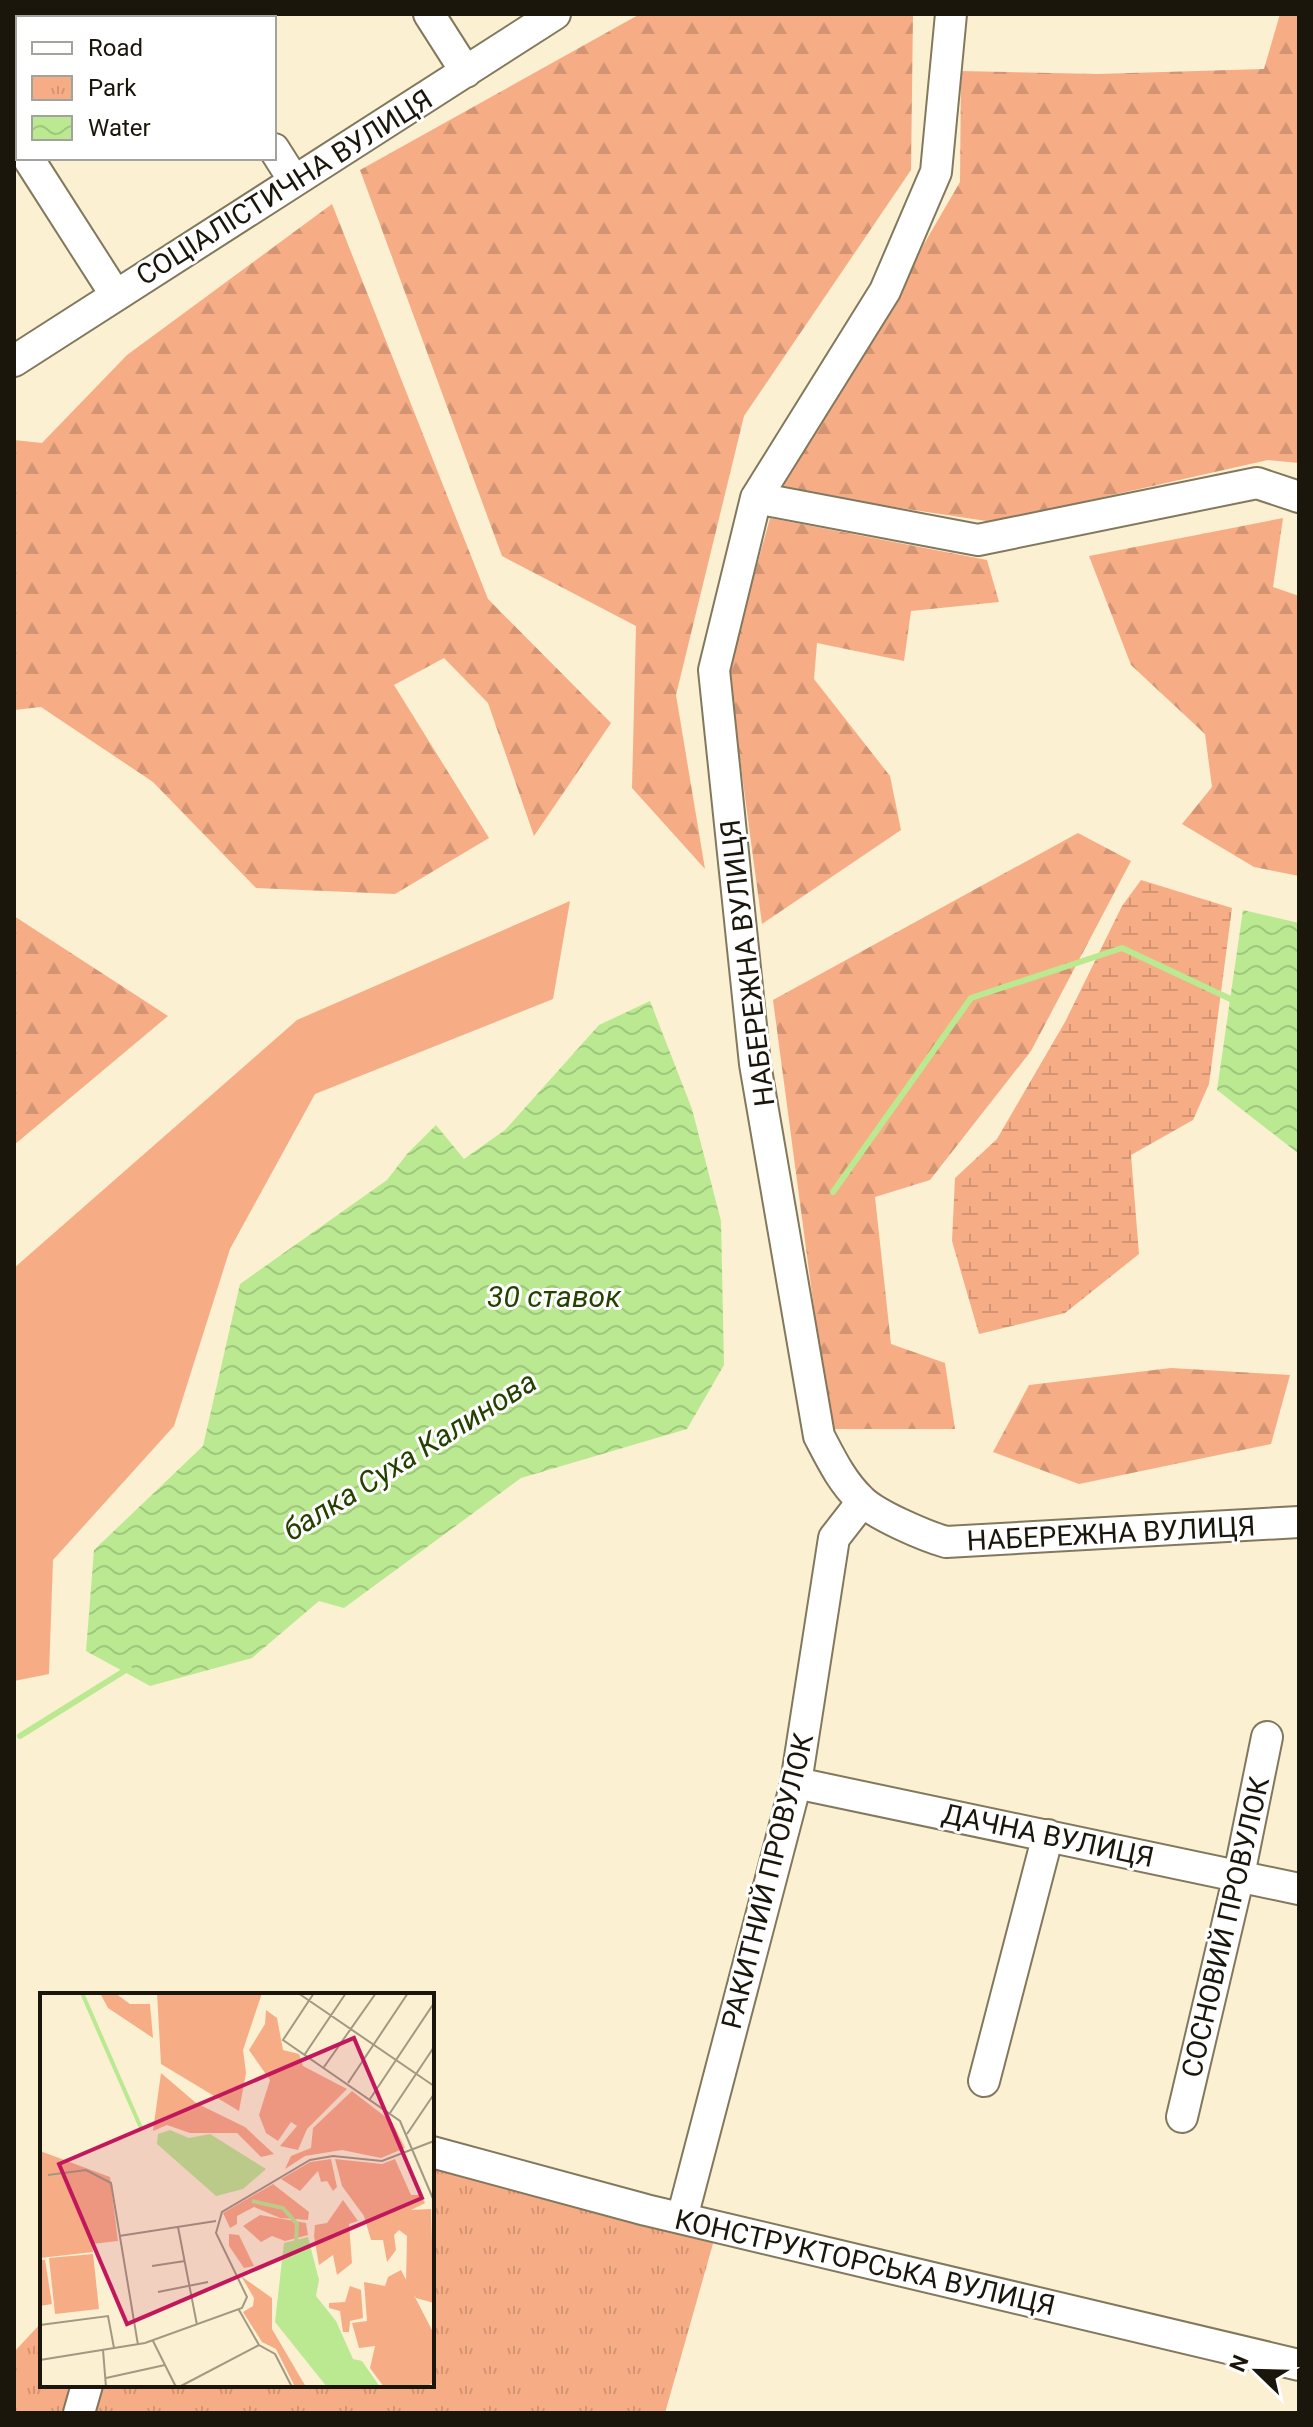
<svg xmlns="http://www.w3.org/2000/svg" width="1313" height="2427" viewBox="0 0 1313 2427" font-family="Roboto,sans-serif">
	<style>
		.grass { fill: #f6ad86 }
		.forest { fill: url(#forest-firs) }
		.wetland { fill: url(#wetland-marsh) }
		.park { fill: url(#park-tufts) }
		.water { fill: url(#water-waves) }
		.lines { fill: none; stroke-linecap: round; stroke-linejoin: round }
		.stream { stroke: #bae991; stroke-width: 6 }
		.minor-casing { stroke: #82785d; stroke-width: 34 }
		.minor { stroke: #fff; stroke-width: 30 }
		.labels { text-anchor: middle; stroke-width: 6; stroke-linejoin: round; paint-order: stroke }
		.street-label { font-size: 28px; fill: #1a160b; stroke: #fff }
		.water-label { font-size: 30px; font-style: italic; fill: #254101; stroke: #fff }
		.inset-river { fill: none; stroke: #bae991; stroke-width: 4 }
		.inset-road { fill: none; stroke: #a19982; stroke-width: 2 }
		.view { fill: #c2185b; fill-opacity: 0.15; stroke: #c2185b; stroke-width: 4 }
		.inset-edge { fill: none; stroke: #1a160b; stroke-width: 4 }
	</style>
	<defs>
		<pattern id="forest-firs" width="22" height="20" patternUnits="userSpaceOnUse" patternTransform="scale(2)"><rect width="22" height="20" fill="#f6ad86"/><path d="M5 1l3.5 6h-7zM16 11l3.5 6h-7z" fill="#d29472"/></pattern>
		<pattern id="wetland-marsh" width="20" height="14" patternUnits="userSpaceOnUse" patternTransform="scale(2)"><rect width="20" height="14" fill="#f6ad86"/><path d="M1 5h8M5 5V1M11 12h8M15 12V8" fill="none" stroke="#d29472"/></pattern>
		<pattern id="park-tufts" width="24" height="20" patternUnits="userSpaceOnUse" patternTransform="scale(2)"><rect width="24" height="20" fill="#f6ad86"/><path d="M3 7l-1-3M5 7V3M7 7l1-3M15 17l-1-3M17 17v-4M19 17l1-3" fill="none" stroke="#d29472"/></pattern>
		<pattern id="water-waves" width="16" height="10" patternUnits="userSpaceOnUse" patternTransform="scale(2)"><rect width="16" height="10" fill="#bae991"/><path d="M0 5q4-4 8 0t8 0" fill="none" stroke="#9fc77c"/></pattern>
	</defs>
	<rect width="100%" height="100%" fill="#fbf0d2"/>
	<path class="grass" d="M570,901L553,999L315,1094L230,1249L174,1426L53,1560L49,1674L14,1681V1268L297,1020Z"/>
	<path class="forest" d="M640,14H913L911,170L744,416L676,695L705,869L632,788L636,626L502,556L360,170Z
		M1280,14H1299V463L1268,460L993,522L781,490L960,182L961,71L1097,74L1264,69Z
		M332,204L488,599L611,723L534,836L488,703L444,658L394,685L489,838L395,894L256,888L153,782L41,707L14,710V440L42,443L127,355Z
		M770,518L987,560L999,602L911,611L904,661L817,643L814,679L890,776L901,830L762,924L728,670Z
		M1283,518L1273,587L1299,596V876L1254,867L1182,824L1212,787L1205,734L1131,665L1089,556Z
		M1078,833L1131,861L1031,1051L930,1180L875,1197L891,1344L945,1363L955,1429H830L773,1000Z
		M14,916L168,1016L14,1145Z
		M1171,1368L1290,1375L1271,1444L1079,1484L993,1452L1029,1385Z"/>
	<path class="wetland" d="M1141,880L1232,908L1209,1084L1193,1120L1131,1155L1139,1254L1065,1313L979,1334L952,1241L955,1178L997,1139L1065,1022L1122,906Z"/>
	<path class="park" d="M432,2163L714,2240L665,2413H14V2352L42,2322V2385H432Z"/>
	<path class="water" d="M1243,910L1299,923V1154L1217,1090Z
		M650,1001L692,1109L721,1221L724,1365L687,1429L521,1478L344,1608L319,1601L252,1658L150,1686L86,1651L94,1550L203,1446L240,1284L387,1180L407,1154L436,1125L464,1159L505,1130L599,1025Z"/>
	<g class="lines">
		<path class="stream" d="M833,1192L971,998L1122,948L1237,1002
			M20,1736L129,1668"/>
		<defs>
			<path id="minor" d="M187,14L189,18
				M429,14L466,72
				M951,14L936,172L885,291L756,498L714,670L755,1064L819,1436C831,1459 842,1482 861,1500C876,1515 925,1536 946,1542L1299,1522
				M274,149L293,179
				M28,158L115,294
				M14,361L555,14
				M756,498L978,540L1257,483L1299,497
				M796,1783L1299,1889
				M984,2081L1048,1835
				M1182,2117L1239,1875L1267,1737
				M432,2152L646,2210L1299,2365
				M682,2218L796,1783L834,1538L862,1502
				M79,2413L87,2385"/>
		</defs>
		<use href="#minor" class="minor-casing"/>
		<use href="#minor" class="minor"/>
	</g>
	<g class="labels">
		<g class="street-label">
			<text transform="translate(284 187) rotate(-32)" y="10">СОЦІАЛІСТИЧНА ВУЛИЦЯ</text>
			<text transform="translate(747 963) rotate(-97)" y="10">НАБЕРЕЖНА ВУЛИЦЯ</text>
			<text transform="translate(1111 1533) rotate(-3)" y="10">НАБЕРЕЖНА ВУЛИЦЯ</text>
			<text transform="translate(1048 1835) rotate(12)" y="10">ДАЧНА ВУЛИЦЯ</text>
			<text transform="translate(767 1881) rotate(-76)" y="10">РАКИТНИЙ ПРОВУЛОК</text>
			<text transform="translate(1225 1927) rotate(-77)" y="10">СОСНОВИЙ ПРОВУЛОК</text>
			<text transform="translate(865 2262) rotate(13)" y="10">КОНСТРУКТОРСЬКА ВУЛИЦЯ</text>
		</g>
		<g class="water-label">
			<text x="554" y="1307">30 ставок</text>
			<text transform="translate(410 1456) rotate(-32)" y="10">балка Суха Калинова</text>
		</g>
	</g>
	<g transform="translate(40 1993)">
		<rect width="394" height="394" fill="#fbf0d2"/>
		<path d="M121,80L156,110L205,134L234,161L221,164L197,140H150L127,132L113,138ZM53,261L59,316L15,321L9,265ZM0,267H5L12,311L0,313Z" fill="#f6ad86"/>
		<path d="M60,0H75L90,11H110L113,45L68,15ZM117,0H222L203,57L206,80L199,118L121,71ZM226,17L237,25L243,57L259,61L263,73L307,96L267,136L258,157L240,153L257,133L251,129L238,148L226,140L219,122L230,87L209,57L225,31ZM312,98L352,129L365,155L341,165L302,157L265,163L245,176L251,163L271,155L273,135ZM291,166L297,194L293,198L287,188L281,189L278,178L260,198L241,186L270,169ZM295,166L342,171L355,166L371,202H380L385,210L371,217L391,216L394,310L376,305L366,290L367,243L359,237L354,242L356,257L347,269L343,247H331L324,223L302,193ZM233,191L269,219L268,227L240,225L214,214L197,223V231L190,235L183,220ZM303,207L318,228L309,231L312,270L297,282L293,262L279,272L274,243L275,232L287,230ZM189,241L199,242L214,273L204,275L189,253ZM361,277L394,341V389L386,394H344L330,375L335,353L319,355L312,330L327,328L324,289L345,293L348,284ZM201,283L232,305V336L266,394H255L236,356L222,349L203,319L213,313L214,305ZM310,293L321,297L323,325L310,328L309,339H303L300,318L289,315V310L305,309Z" fill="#f6ad86"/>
		<path d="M220,222L266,230L268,242L245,248L232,243L221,249L203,233Z" fill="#f6ad86"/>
		<path d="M0,158L70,184L78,248L52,251L53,259L0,265Z" fill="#f6ad86"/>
		<path d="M130,137L149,145L170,141L226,176L203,196L176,203L117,151L118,141ZM268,244L279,287L276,303L296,328L313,366L322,368L340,394H287L235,329L244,250Z" fill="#bae991"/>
		<path class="inset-river" d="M42,0L101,135M212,208L243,215L257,231L256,249"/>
		<path class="inset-road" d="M258,0L394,93M274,0L243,47L360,128L394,208M265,61L306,0M284,74L336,0M308,90L368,0M330,106L394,10M350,120L394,54M367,141L394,101M8,182L46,177L71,190L98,352M138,234L157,332M79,243L176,228M112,273L145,268M118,299L168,289M199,317L219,352L235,361L252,394M0,332L68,323L74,355M113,348L136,394M63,357L66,394M0,367L105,350L202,315L207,304L176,240L182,219L270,167L293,163L342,168L394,148M66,385L125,372M139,394L219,352"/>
		<path class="view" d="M314,45L382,205L87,331L19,171Z"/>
		<rect width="394" height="394" class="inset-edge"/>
	</g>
	<rect width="1313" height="2427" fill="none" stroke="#1a160b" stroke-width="32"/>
	<rect x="16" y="16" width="260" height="144" fill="#ffffff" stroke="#a3a29d" stroke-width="2"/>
	<rect x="32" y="42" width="40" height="12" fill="#ffffff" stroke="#a3a29d" stroke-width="2"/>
	<text x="88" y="56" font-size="24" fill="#1a160b">Road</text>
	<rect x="32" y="76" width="40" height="24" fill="url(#park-tufts)" stroke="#a3a29d" stroke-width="2"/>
	<text x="88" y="96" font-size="24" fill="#1a160b">Park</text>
	<rect x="32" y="116" width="40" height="24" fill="url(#water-waves)" stroke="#a3a29d" stroke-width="2"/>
	<text x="88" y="136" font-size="24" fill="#1a160b">Water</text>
	<g transform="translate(1257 2371) rotate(293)" stroke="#ffffff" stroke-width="6" paint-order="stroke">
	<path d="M0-6L14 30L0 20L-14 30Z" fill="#1a160b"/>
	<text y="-12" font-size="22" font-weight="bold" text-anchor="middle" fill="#1a160b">N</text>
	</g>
</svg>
